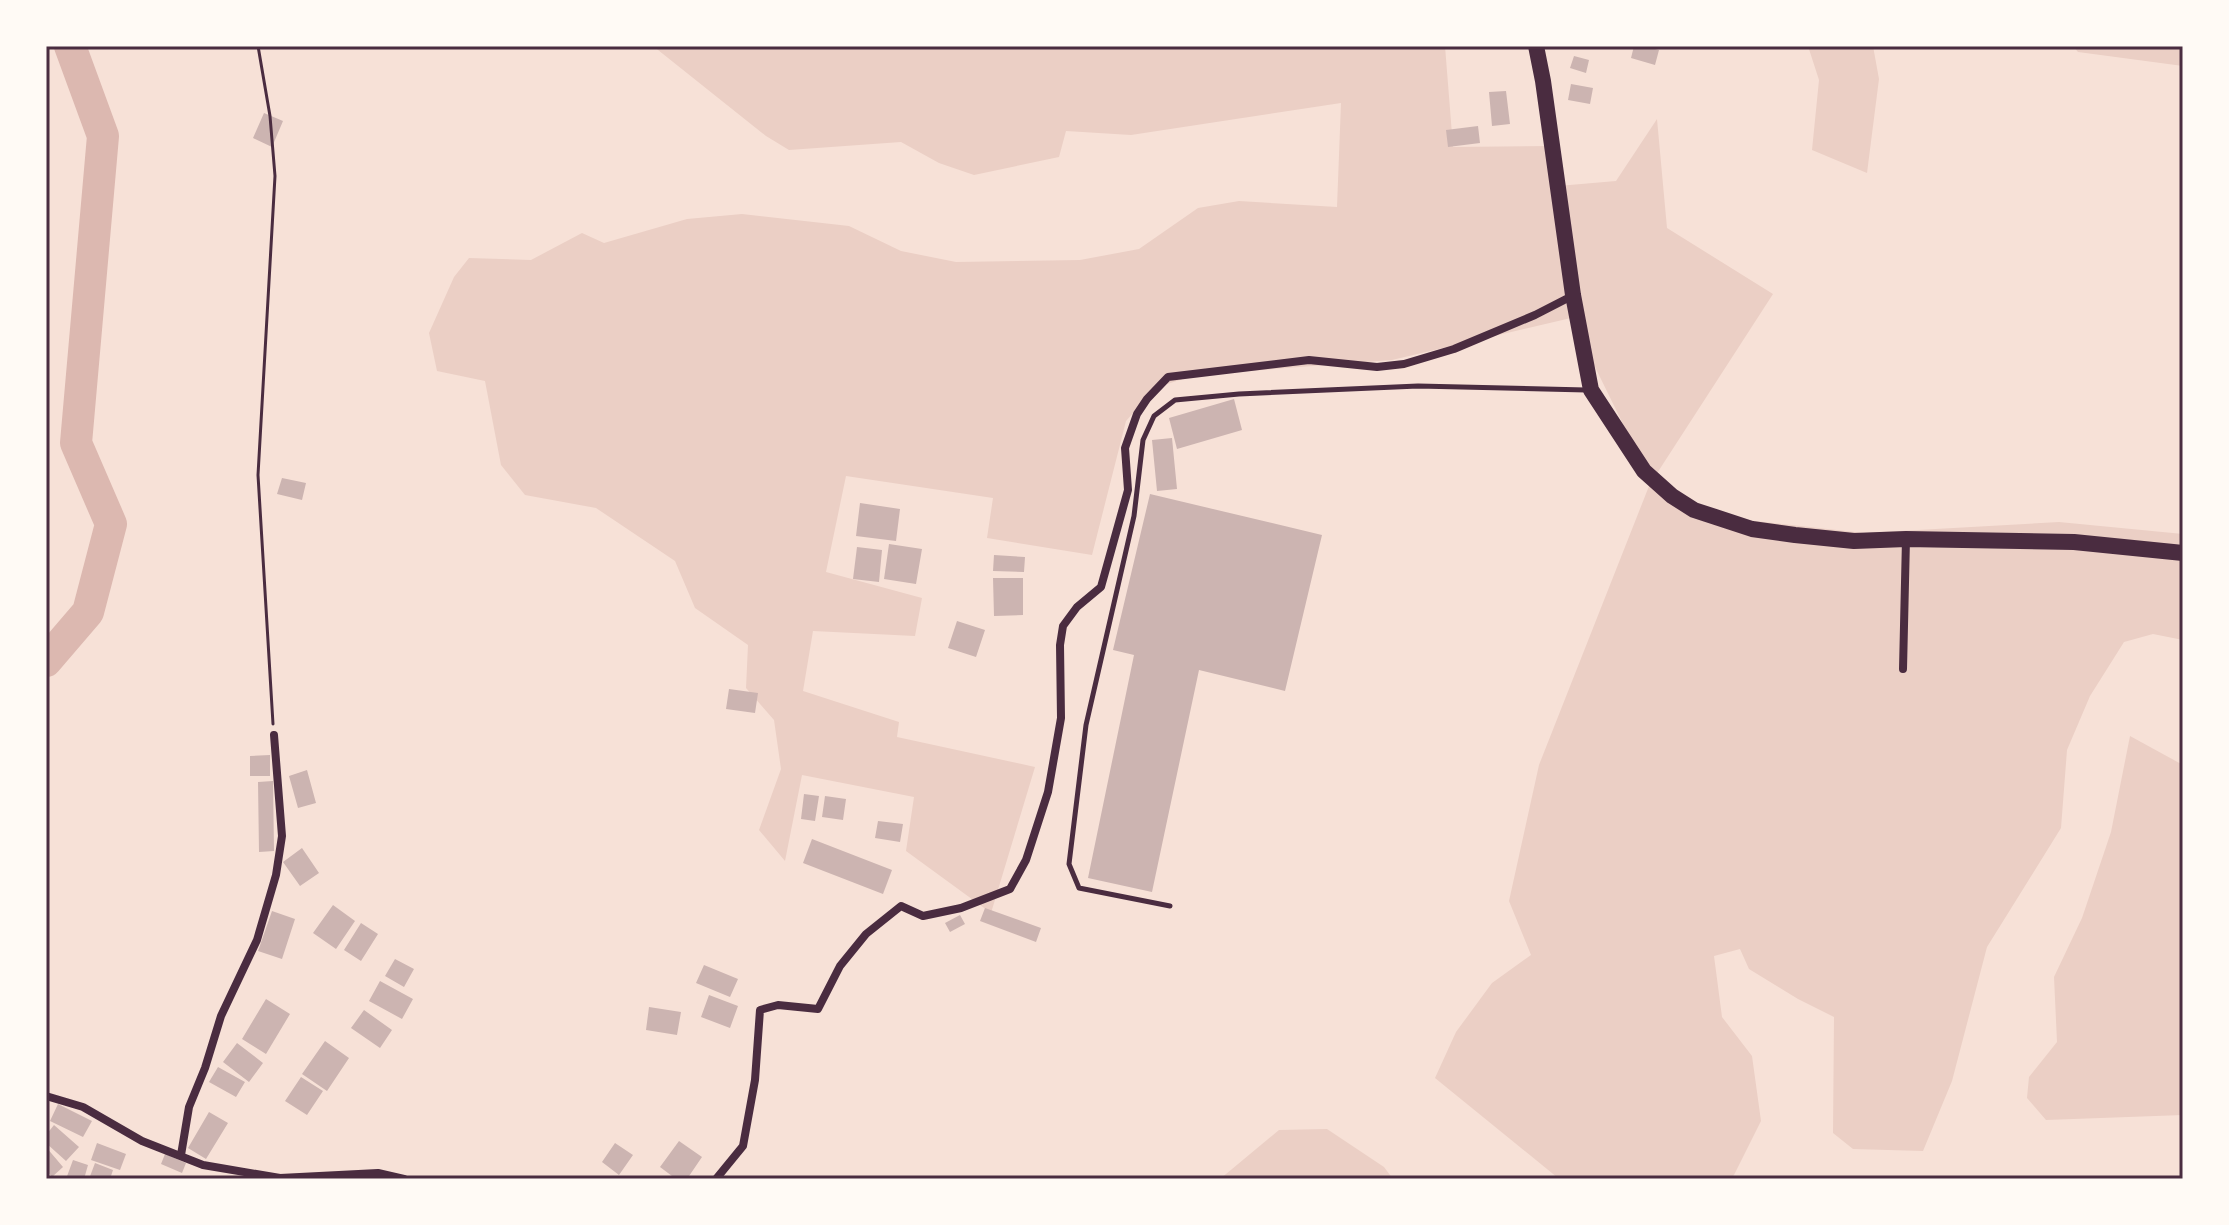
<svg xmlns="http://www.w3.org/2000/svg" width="2229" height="1225" viewBox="0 0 2229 1225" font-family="Merriweather,serif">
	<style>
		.green { fill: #ebcfc5 }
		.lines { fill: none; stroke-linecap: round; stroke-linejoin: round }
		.river { stroke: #dcb8b0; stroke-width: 32 }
		.building { fill: #ccb4b1 }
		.path { stroke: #4a2c40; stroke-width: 3 }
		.service { stroke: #4a2c40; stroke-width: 5 }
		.minor { stroke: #4a2c40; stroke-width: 8 }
		.primary { stroke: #4a2c40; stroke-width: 16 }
		.neatline { fill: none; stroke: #4a2c40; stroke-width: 3 }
	</style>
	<rect width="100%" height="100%" fill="#f7e1d7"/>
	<path class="green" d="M653,46H1445L1453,147L1551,146L1558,186L1616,181L1657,119L1667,228L1773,294L1652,481L1728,518L1864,533L2059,522L2183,534V640L2153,634L2124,642L2090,696L2067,750L2061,828L1987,947L1952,1081L1923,1151L1853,1149L1833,1133L1834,1017L1798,999L1749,969L1740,949L1714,956L1722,1017L1752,1056L1761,1121L1734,1175L1729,1179L1558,1178L1435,1078L1456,1032L1492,983L1531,955L1509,901L1539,765L1651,481L1571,318L1392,360L1195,375L1155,388L1126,421L1092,555L987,538L993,498L846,476L826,572L922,598L915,636L813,631L803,691L899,722L897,737L1035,767L991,913L906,851L914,797L802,775L785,861L759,830L781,769L774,720L746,688L748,645L695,608L675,561L596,508L525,495L501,465L485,381L437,371L429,333L454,277L469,258L531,260L582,233L604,243L687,219L742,214L849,226L901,251L956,262L1080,260L1139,249L1198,208L1239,201L1337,207L1341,103L1131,135L1066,131L1059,157L974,175L939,163L901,142L789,150L766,136Z
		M1808,46H1873L1879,79L1867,173L1812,150L1819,80Z
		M2073,46H2183V66L2078,52Z
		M2130,736L2183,765V1115L2046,1120L2027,1098L2029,1077L2057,1042L2054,977L2082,918L2111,832Z
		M1327,1129L1384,1167L1393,1179H1220L1279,1130Z"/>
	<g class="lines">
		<path class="river" d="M46,661L88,612L111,524L76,443L103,136L70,46"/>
	</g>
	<path class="building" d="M1634,46H1643L1659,50L1655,65L1631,58Z
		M1574,56L1589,60L1586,73L1570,68Z
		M1571,84L1593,88L1590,104L1568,100Z
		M1506,91L1510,124L1492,126L1489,92Z
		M264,113L283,121L272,147L253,138Z
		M1478,126L1480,143L1448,147L1446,130Z
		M1234,399L1242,430L1177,449L1169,418Z
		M1172,438L1177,489L1157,491L1152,440Z
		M282,478L306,483L302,500L277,494Z
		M1150,494L1322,535L1285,691L1199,670L1152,892L1088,878L1134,655L1113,650Z
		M860,503L900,509L896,541L856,536Z
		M889,544L922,549L916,584L884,579Z
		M857,547L882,550L879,582L853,579Z
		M994,555L1025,557L1024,572L993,571Z
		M993,578H1023V615L994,616Z
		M957,621L985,630L976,657L948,648Z
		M729,689L758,693L755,713L726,709Z
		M270,755V776H250V756Z
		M307,770L316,803L298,808L289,776Z
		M273,781L274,851L259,852L258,782Z
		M804,794L819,796L815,821L801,819Z
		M825,796L846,799L843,820L822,817Z
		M878,821L903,824L900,842L875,838Z
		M812,839L892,870L883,894L803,863Z
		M302,848L319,873L300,886L283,862Z
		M333,905L355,921L336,949L313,933Z
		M985,908L1041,928L1036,942L980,921Z
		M272,911L295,919L282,959L258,951Z
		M960,915L965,924L950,932L945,923Z
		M361,923L378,934L361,961L344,950Z
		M395,959L414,969L404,987L385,976Z
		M704,965L738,979L730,997L696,983Z
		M380,981L413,999L402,1019L369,1001Z
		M709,995L738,1006L730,1028L701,1017Z
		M266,999L290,1014L266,1054L242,1039Z
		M649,1007L681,1012L677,1035L646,1030Z
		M364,1010L392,1030L380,1048L351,1028Z
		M325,1041L349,1058L327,1091L302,1074Z
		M237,1043L263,1063L249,1082L223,1062Z
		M218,1067L245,1082L236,1097L209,1082Z
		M301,1077L323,1091L307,1115L285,1101Z
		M58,1104L92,1121L83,1137L50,1121Z
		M209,1112L228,1123L206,1159L188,1148Z
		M54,1125L79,1147L66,1161L46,1143V1135Z
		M679,1141L702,1157L687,1179H676L660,1167Z
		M97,1143L126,1154L120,1170L91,1160Z
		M615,1143L633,1155L619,1175L602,1162Z
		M46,1147L63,1167L52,1177L46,1170Z
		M165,1154L186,1163L182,1173L161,1164Z
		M73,1160L88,1165L84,1179H66Z
		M95,1163L113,1170L110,1179H89Z"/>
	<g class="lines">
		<path class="path" d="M258,46L270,116L275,176L258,475L273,724"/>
		<path class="service" d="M1170,906L1079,888L1069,864L1086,725L1134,516L1143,440L1154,416L1175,400L1239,394L1418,386L1586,390"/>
		<path class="minor" d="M1903,669L1906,539
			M46,1096L83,1107L142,1141L203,1165L280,1178L378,1173L404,1179
			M181,1155L189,1107L205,1068L221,1016L257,940L276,875L282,836L274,735
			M716,1179L743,1146L755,1080L760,1010L778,1005L818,1009L840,966L866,934L901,906L923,916L961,908L1010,889L1026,860L1048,792L1061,718L1060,645L1063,626L1077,607L1101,587L1128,490L1125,448L1137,414L1147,399L1168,377L1309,360L1377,367L1404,364L1454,349L1535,315L1572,296"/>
		<path class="primary" d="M1536,46L1543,81L1573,295L1591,390L1644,471L1672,496L1694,510L1752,529L1795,535L1854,541L1906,539L2074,542L2183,553"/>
	</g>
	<rect width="2229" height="1225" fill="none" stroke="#fffaf5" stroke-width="96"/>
	<rect x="48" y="48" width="2133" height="1129" class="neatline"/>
</svg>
